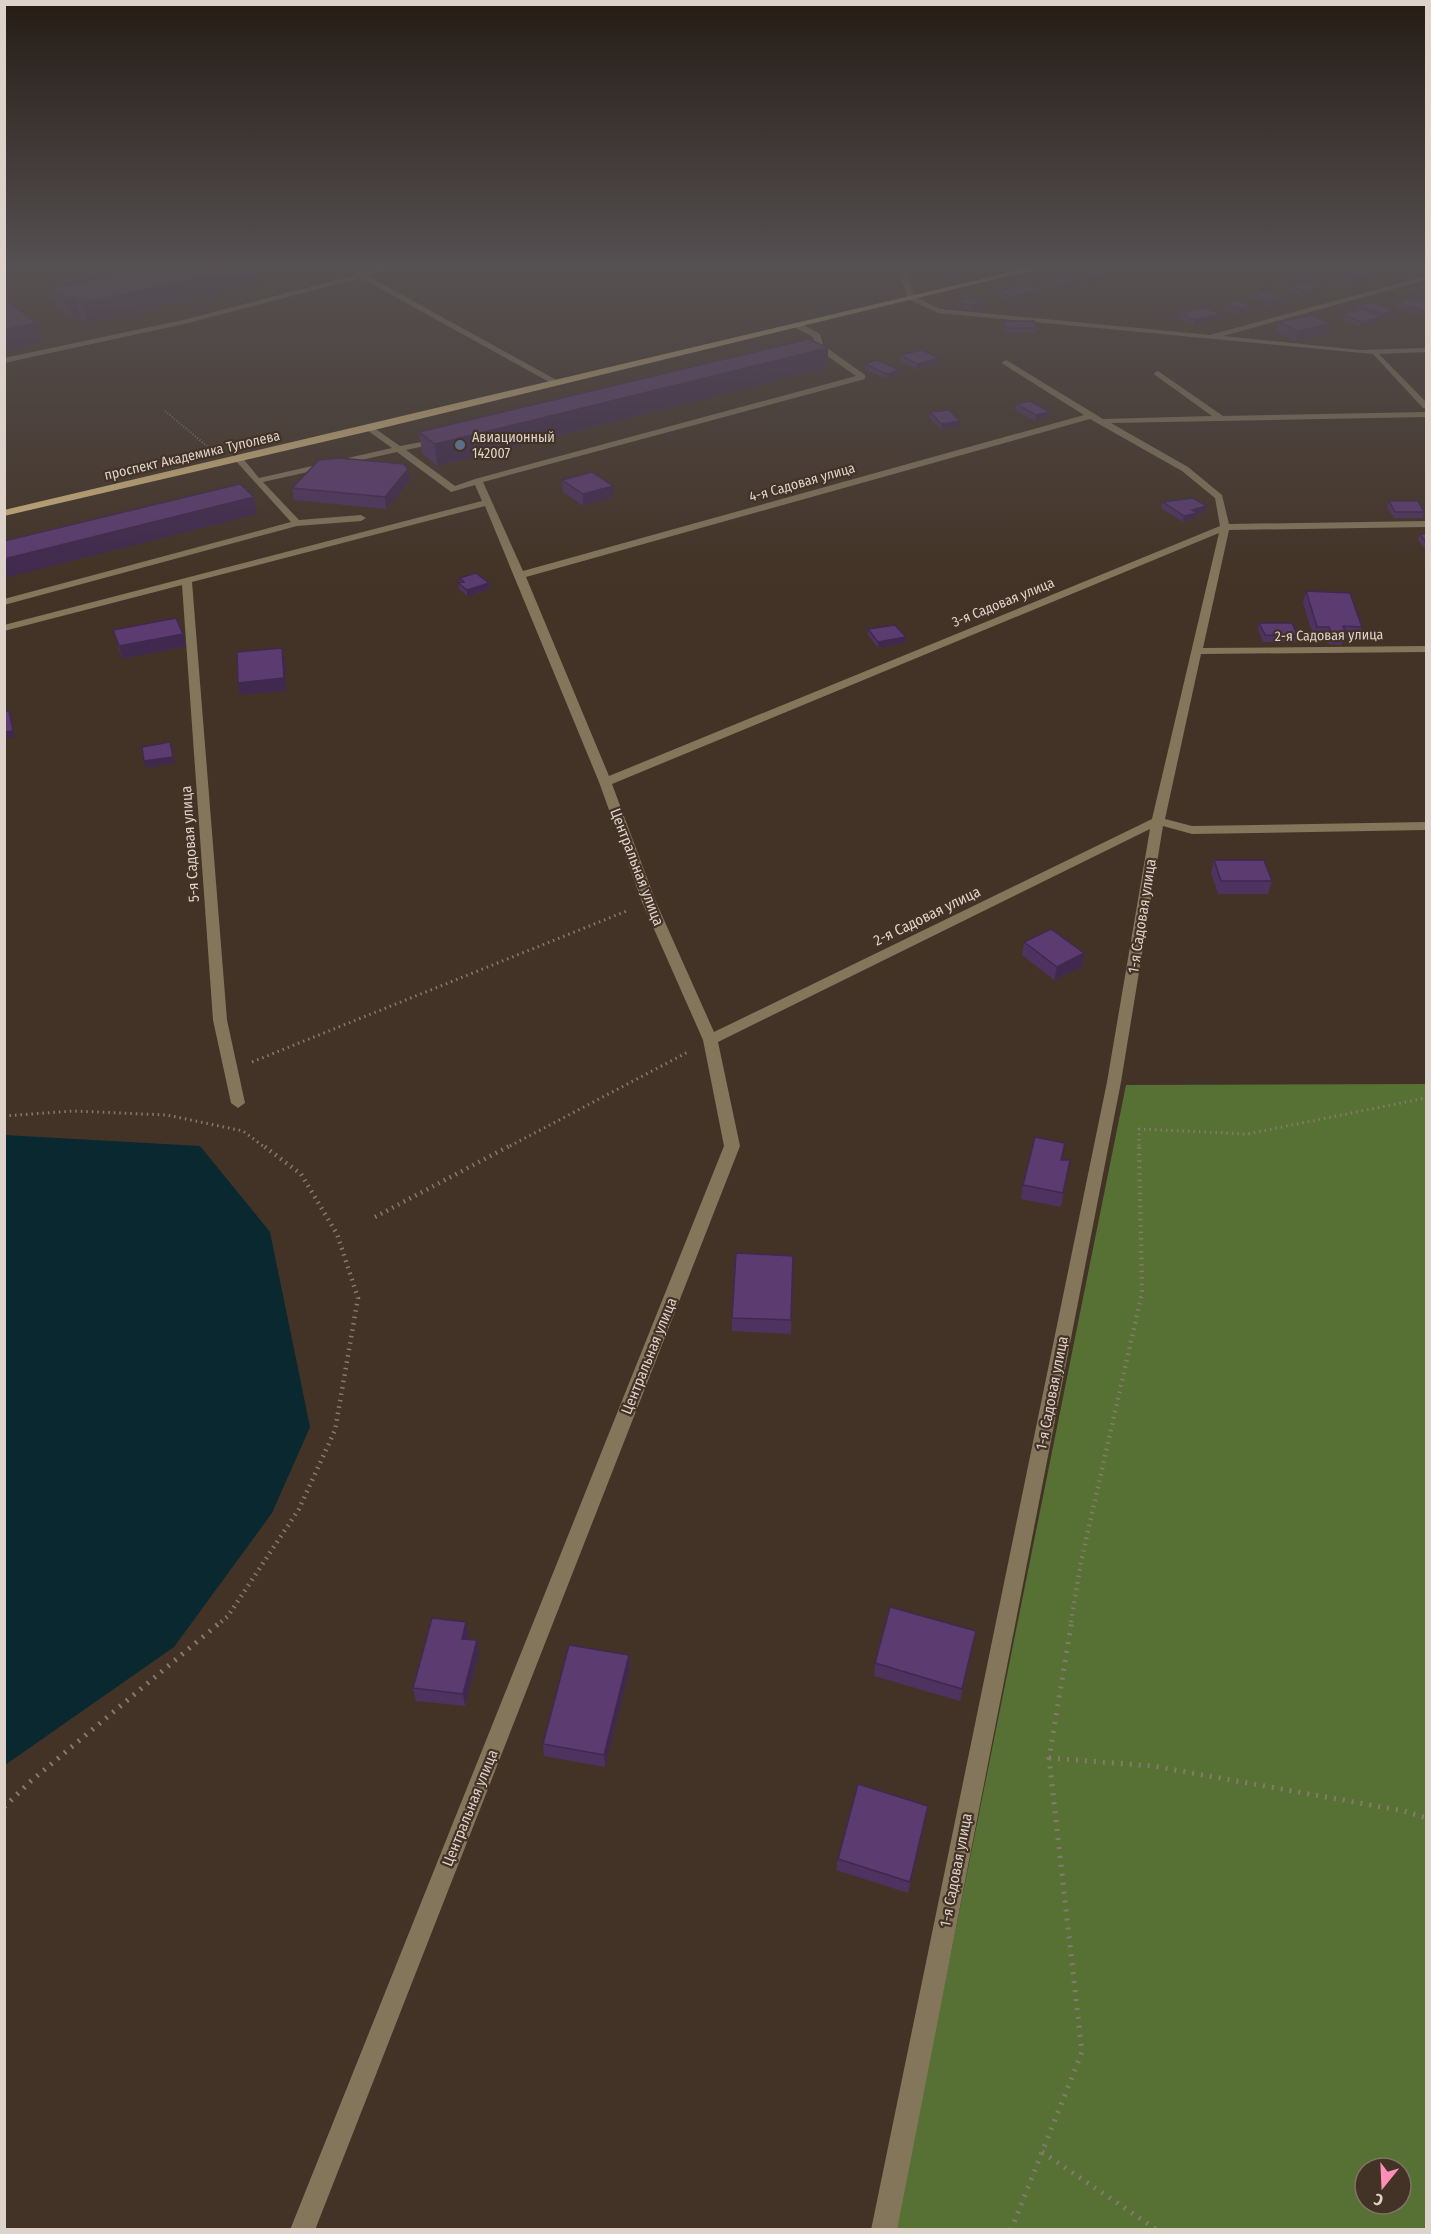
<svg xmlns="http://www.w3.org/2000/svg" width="1431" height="2234" viewBox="0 0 1431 2234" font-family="'Fira Sans Condensed',sans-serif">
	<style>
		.forest { fill: #567133; fill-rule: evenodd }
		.water { fill: #0a282f }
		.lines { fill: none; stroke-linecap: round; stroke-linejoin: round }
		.path-far3 { stroke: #87796e; stroke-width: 2; stroke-dasharray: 1 2; stroke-linecap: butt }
		.path-far2 { stroke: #87796e; stroke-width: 3; stroke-dasharray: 1.5 4; stroke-linecap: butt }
		.path-far1 { stroke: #87796e; stroke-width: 4.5; stroke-dasharray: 1.5 5; stroke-linecap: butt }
		.path { stroke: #87796e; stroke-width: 5; stroke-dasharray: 2 7; stroke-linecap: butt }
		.minor { fill: #83765b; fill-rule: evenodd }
		.major { fill: #cfb47c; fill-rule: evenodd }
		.wall { fill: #4e3360 }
		.shaded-wall { fill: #40294e }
		.building { fill: #5b3b70; stroke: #40294e; stroke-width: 1.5 }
		.service-dot { fill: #5c6f8a; stroke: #433326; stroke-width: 2 }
		.labels { text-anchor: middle; stroke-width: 4.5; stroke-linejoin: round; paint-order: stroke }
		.far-poi-label { font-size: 14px; fill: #ded3cb; stroke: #433326; text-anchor: start }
		.far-street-label { font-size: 14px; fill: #ded3cb; stroke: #433326 }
		.street-label { font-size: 15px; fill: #ded3cb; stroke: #433326 }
	</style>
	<rect width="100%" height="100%" fill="#433326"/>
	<path class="forest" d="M1426,1084V2229L895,2230L1126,1085ZM1365,2168H1401V2204H1365Z"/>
	<path class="water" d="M4,1135L200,1146L270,1232L310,1427L272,1513L174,1647L5,1765Z"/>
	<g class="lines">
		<path class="path-far3" d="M165,411L207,446"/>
		<path class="path-far2" d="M252,1062L629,910
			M4,1116L73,1111L167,1115L243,1131L263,1146
			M510,1146L688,1052
			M1139,1146V1129L1247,1134L1426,1098"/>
		<path class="path-far1" d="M375,1217L513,1144
			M221,1622L228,1616L299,1509L335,1430L358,1298L337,1234L301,1174L261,1144
			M1071,1622L1081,1562L1142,1293L1139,1144"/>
		<path class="path" d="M1049,1758L1153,1766L1404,1811L1426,1818
			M4,1807L31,1781L223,1620
			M1042,2152L1157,2230
			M1011,2230L1082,2052L1049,1758L1072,1620"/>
		<path class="minor" d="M341,266H350L363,273L389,266H400L368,276L560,382L553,384L361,278L184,324L4,363V358L183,320L356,275Z
			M897,266H905L914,296L940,309L1210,335L1426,276V280L1223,336L1360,350L1426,348V352L1379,354L1426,402V408H1423L1373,354L938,313L908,299Z
			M794,323H800L820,334L823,345L865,375V379L483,482L523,571L1084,415L1003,364L1002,362L1006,360L1103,419L1212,416L1155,375L1154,373L1158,371L1223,416L1426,412V417L1111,423L1188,467L1222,495L1229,524L1426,521V527L1229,530L1203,648L1426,646V652L1201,654L1165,819L1192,826L1426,822V830L1192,834L1163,826L1121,1082L897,2230H871L1107,1082L1150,829L718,1042L740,1146L315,2230H290L724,1146L703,1040L642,902L599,782L485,506L192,582L227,1020L245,1103L238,1108L231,1103L213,1020L182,585L4,631V625L482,501L475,485L451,492L397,452L263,482L299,520L361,515L366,518L361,521L297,526L4,605V599L291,522L235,460V456H241L259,478L392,448L367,430V426L370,425L400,446L443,438V442L406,450L455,486L475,479L856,376L816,348L813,337L794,327ZM1090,419L1182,471L1215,498L1220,526L609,776L526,577ZM1219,533L1152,819L714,1032L656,902L612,784Z"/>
		<path class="major" d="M1037,266H1049L370,431L4,516V510Z"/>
	</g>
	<path class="wall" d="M158,266H258L260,281L220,290L221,293L87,322L80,317L72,318L57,307L52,288Z
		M974,266H1007L984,271Z
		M1121,266H1170V267L1140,274Z
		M1378,266H1419L1392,273L1377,268Z
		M936,267L961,274L944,276L935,271Z
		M1078,272L1114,276L1090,282L1077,277Z
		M1375,273L1374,278L1353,284L1339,279L1340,274Z
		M1045,278L1078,281L1077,286L1061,290L1045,283Z
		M1289,286L1323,287L1322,292L1305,297L1288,291Z
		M1412,286H1426V297L1411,291Z
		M998,291L1038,295L1011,302L997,296Z
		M1254,294L1283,303L1271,306L1253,299Z
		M957,301L982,302V307L971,311L957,306Z
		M1397,302H1426L1419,315L1396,307Z
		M1225,304L1251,305L1250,310L1239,314L1224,309Z
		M1358,305L1395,311L1393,316L1380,319L1379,322L1360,327L1341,319L1342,314L1357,310Z
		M1180,313L1220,314L1219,319L1194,325L1179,318Z
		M1004,321L1036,328V333H1005L1004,326Z
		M1278,322L1328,334L1295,341L1276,332Z
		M828,348L827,368L437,466L422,453L419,432Z
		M900,355L938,363L916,369L900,361Z
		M865,364L898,375L887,379L865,369Z
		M1016,404L1050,412L1049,417L1035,421L1015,410Z
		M930,412L960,421V427L941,429L929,418Z
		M410,480L386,509L294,500L292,488Z
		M562,480L613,497L583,506L563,492Z
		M1389,501L1424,512L1423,518H1394L1387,507Z
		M1163,502L1207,506L1205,512L1197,514L1196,518L1183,522L1161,508Z
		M1420,534H1426V550L1418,540Z
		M460,578L489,583L490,589L467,596L459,589L458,583H460Z
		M1306,591L1362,627L1358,639L1344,638L1342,645L1328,644L1326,640L1314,639L1303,603Z
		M1259,623L1298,636L1296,642H1263L1258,629Z
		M868,629L905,643L878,648L868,635Z
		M113,630L183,634L186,646L122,659Z
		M1214,860L1272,881L1268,894H1218L1211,873Z
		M1024,942L1082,967L1054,980L1022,955Z
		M1061,1160H1070L1061,1207L1021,1199L1023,1185Z
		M793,1256L791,1334L732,1331V1318Z
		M466,1622L469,1635L467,1639L479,1653L465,1706L416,1701L413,1688Z
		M976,1631L960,1701L874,1676L875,1663Z
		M629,1655L630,1668L605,1767L544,1756L543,1744Z
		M928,1806L908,1893L836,1870L838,1859Z"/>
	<path class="shaded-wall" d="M241,266H258L260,281L220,290L221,293L87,322L83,303Z
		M985,266H1007L984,271Z
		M1141,266H1170V267L1140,274Z
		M1402,266H1419L1392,273L1394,268Z
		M961,269V274L944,276V271Z
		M1115,271L1114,276L1090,282L1091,277Z
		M1375,273L1374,278L1353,284L1354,279Z
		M1078,281L1077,286L1061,290L1062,285Z
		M1323,287L1322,292L1305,297L1306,292Z
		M1039,290L1038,295L1011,302V297Z
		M75,297L80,317L72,318L67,299Z
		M1284,298L1283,303L1271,306L1272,301Z
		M982,302V307L971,311V306Z
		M1251,305L1250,310L1239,314L1240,309Z
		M1426,309V313L1419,315L1421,310Z
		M1395,311L1393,316L1380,319L1379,322L1360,327L1361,322L1380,318L1381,314Z
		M1220,314L1219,319L1194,325L1195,320Z
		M36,323L42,343L4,351V330Z
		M1330,324L1328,334L1295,341L1298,331Z
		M828,348L827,368L437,466L435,444Z
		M939,358L938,363L916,369L917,364Z
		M899,370L898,375L887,379V374Z
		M1050,412L1049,417L1035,421L1036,415Z
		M960,421V427L941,429V424Z
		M408,469L410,480L386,509L385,497Z
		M613,486V497L583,506V494Z
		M254,497L257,514L4,578V559Z
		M1207,506L1205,512L1197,514L1196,518L1183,522L1184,516L1192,510Z
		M489,583L490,589L467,596V590Z
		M183,634L186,646L122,659L119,646Z
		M906,637L905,643L878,648V642Z
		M282,648L285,660L286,691L240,695L238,683Z
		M9,711L15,737L4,739V732Z
		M170,742L175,763L146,768L144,761Z
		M1084,953L1082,967L1054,980L1057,967Z
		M466,1622L469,1635L464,1651L462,1639Z
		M477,1640L479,1653L465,1706L463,1694Z
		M629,1655L630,1668L605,1767L604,1755Z"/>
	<path class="building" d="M158,266H241L213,272L217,274L83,303L75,297L67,299L52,288Z
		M940,266H956L961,269L944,271L936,267Z
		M1101,266L1115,271L1091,277L1078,272Z
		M1387,266H1402L1394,268Z
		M1361,268L1375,273L1354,279L1340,274Z
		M1062,274L1078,281L1062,285L1045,278Z
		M1306,281L1323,287L1306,292L1289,286Z
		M1025,284L1039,290L1011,297L998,291Z
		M1421,284L1426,286V292L1412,286Z
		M1265,291L1284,298L1272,301L1254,294Z
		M969,297L982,302L971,306L957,301Z
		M1414,297L1426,302V309L1421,310L1397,302Z
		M4,298L36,323L4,330Z
		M1237,300L1251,305L1240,309L1225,304Z
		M1372,302L1395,311L1381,314L1358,305Z
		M1204,307L1220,314L1195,320L1180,313Z
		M1362,309L1381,317L1361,322L1342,314Z
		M1311,315L1330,324L1298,331L1278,322Z
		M1004,321H1034L1036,328H1006Z
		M809,339L828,348L435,444L419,432Z
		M922,350L939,358L917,364L900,355Z
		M877,360L899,370L887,374L865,364Z
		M1030,401L1050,412L1036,415L1016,404Z
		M949,410L960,421L941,424L930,412Z
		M339,458L404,464L408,469L385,497L292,488L319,460Z
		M592,472L613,486L583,494L562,480Z
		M240,484L254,497L4,559V541Z
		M1193,498L1207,506L1192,510L1197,513L1184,516L1163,502Z
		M1389,501H1418L1424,512H1395Z
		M1420,534H1426V542Z
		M476,573L489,583L467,590L458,583L464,582L460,578Z
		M1306,591L1350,593L1362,627L1343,626L1346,633L1331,632L1329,627H1317Z
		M176,618L183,634L119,646L113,630Z
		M1259,623H1292L1298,636L1265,635Z
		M895,625L906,637L878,642L868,629Z
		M282,648L284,678L238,683L237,652Z
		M9,711L13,731L4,732V712Z
		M170,742L173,757L144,761L142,747Z
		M1214,860H1264L1272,881H1221Z
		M1051,929L1084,953L1057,967L1024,942Z
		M1035,1137L1065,1143L1061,1160H1070L1063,1193L1023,1185Z
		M736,1253L793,1256L791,1320L732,1318Z
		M890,1607L976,1631L962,1689L875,1663Z
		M432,1618L466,1622L462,1639L477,1640L463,1694L413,1688Z
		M569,1645L629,1655L604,1755L543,1744Z
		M858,1784L928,1806L910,1882L838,1859Z"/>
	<linearGradient id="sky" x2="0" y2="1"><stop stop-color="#251c15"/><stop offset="0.46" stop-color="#555052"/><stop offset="1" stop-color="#555052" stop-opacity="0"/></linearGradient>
	<rect width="1431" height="579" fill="url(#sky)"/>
	<circle class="service-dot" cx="460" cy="445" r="6"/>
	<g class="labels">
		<g class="far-poi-label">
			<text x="472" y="442">Авиационный<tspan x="472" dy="16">142007</tspan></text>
		</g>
		<g class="far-street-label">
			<text transform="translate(192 455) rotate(-13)" y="5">проспект Академика Туполева</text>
			<text transform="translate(802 482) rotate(-16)" y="5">4-я Садовая улица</text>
			<text transform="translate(1003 602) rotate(-22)" y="5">3-я Садовая улица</text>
			<text transform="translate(1329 635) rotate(-1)" y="5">2-я Садовая улица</text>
		</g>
		<g class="street-label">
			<text transform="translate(190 844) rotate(-94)" y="5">5-я Садовая улица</text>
			<text transform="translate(637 867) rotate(69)" y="5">Центральная улица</text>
			<text transform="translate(927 916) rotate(-26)" y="5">2-я Садовая улица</text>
			<text transform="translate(1142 916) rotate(-81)" y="5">1-я Садовая улица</text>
			<text transform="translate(649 1356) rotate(-68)" y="5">Центральная улица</text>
			<text transform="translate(1052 1393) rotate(-79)" y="5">1-я Садовая улица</text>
			<text transform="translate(470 1808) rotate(-68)" y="5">Центральная улица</text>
			<text transform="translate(956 1870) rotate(-79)" y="5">1-я Садовая улица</text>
		</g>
	</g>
	<rect width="1431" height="2234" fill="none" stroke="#ded3cb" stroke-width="12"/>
	<g transform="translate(1383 2186) rotate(198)"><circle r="28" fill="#433326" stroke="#817368" stroke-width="1.5"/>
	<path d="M0-4.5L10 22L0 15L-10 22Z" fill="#ff8eb9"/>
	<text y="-9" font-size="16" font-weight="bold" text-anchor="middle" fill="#ded3cb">С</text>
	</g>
</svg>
